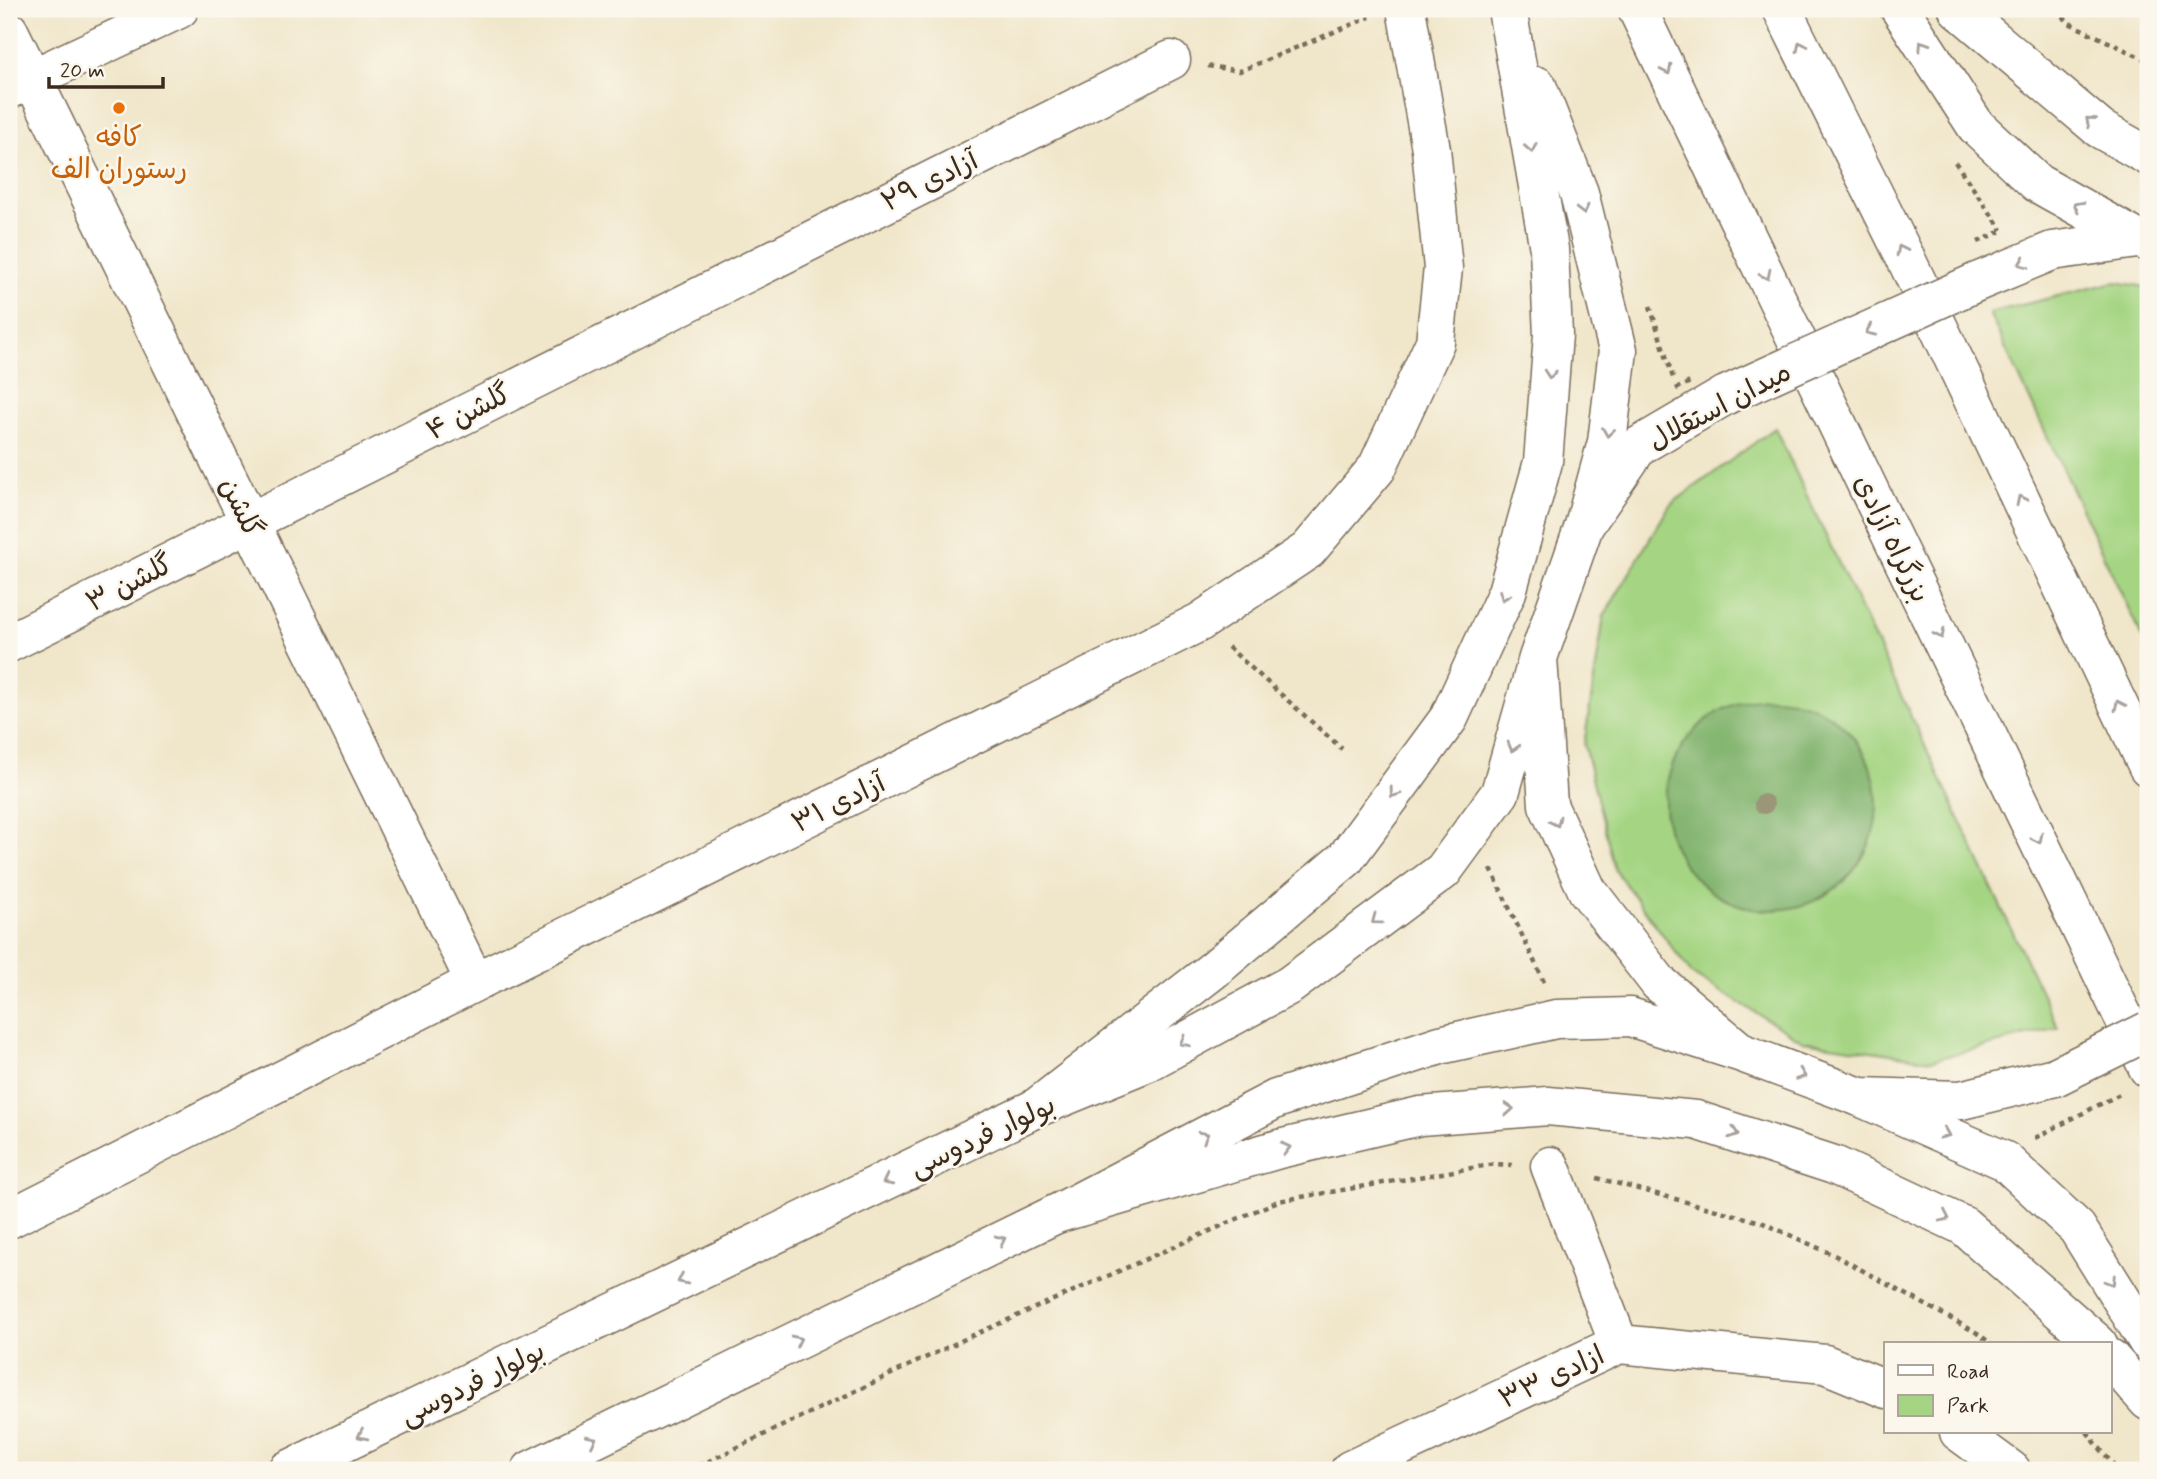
<svg xmlns="http://www.w3.org/2000/svg" width="2157" height="1479" viewBox="0 0 2157 1479" font-family="Mynerve,'Playpen Sans Arabic',sans-serif">
	<style>
		.green { fill: #a5d583; stroke: #708050; stroke-width: 2 }
		.forest { fill: #84b671; stroke: #607048; stroke-width: 2 }
		.lines { fill: none; stroke-linecap: round; stroke-linejoin: round }
		.street-casing { stroke: #7a6c5a; stroke-width: 41 }
		.primary-casing { stroke: #7a6c5a; stroke-width: 41 }
		.highway-casing { stroke: #7a6c5a; stroke-width: 41 }
		.path { stroke: #7a6c5a; stroke-width: 4.5; stroke-dasharray: 5 5; stroke-linecap: butt }
		.street { stroke: #fff; stroke-width: 38 }
		.primary { stroke: #fff; stroke-width: 38 }
		.highway { stroke: #fff; stroke-width: 38 }
		.primary-bridge-casing { stroke: #7a6c5a; stroke-width: 41; stroke-linecap: butt }
		.path-bridge { stroke: #7a6c5a; stroke-width: 4.5; stroke-dasharray: 5 5; stroke-linecap: butt }
		.primary-bridge { stroke: #fff; stroke-width: 38 }
		.tree { fill: #9b9679 }
		.oneway { stroke: #a79f9a }
		.food-dot { fill: #e8710a; stroke: #fbf7ec; stroke-width: 2.5 }
		.labels { text-anchor: middle; stroke-width: 5; stroke-linejoin: round; paint-order: stroke }
		.food-label { font-size: 28px; fill: #c56008; stroke: #fbf7ec }
		.street-label { font-size: 28px; fill: #3b2a1e; stroke: #fbf7ec }
	</style>
	<rect width="100%" height="100%" fill="#fbf7ec"/>
	<filter id="ink" filterUnits="userSpaceOnUse"><feTurbulence type="fractalNoise" baseFrequency=".0143" numOctaves="2"/><feDisplacementMap in="SourceGraphic" scale="14" xChannelSelector="R" yChannelSelector="G"/><feConvolveMatrix kernelMatrix="1 2 1 2 8 2 1 2 1" color-interpolation-filters="sRGB"/></filter>
	<filter id="wash" filterUnits="userSpaceOnUse"><feTurbulence type="fractalNoise" baseFrequency=".00686" numOctaves="4" result="noise"/><feDisplacementMap in="SourceGraphic" scale="28" xChannelSelector="R" yChannelSelector="G"/><feGaussianBlur stdDeviation="1.57" result="paint"/><feColorMatrix in="noise" values="0 0 0 0 0 0 0 0 0 0 0 0 0 0 0 0 0 1.4 0 .05"/><feComposite in="paint" operator="in"/></filter>
	<g filter="url(#wash)">
		<rect width="100%" height="100%" fill="#f0e6ca"/>
		<path class="green" d="M2115,282L2148,287V650L1989,313Z
			M1775,428L2058,1028L1932,1060L1803,1041L1692,974L1615,870L1584,745L1604,616L1670,505Z"/>
		<path class="forest" d="M1665 804a106 106 0 1 1 212 0a106 106 0 1 1-212 0Z"/>
	</g>
	<g filter="url(#ink)">
		<g class="lines">
			<defs>
				<path id="street" d="M9,31L475,982
					M10,89L179,9
					M9,643L1171,60
					M1550,1166L1619,1344
					M9,1219L475,982L1200,622L1308,550L1377,468L1435,342L1443,268L1431,149L1406,9
					M1959,1432L2011,1470
					M1350,1470L1619,1344L1825,1364L1886,1389"/>
				<path id="primary" d="M1977,282L2052,251L2137,239L2148,241
					M1726,395L1639,446L1584,526L1538,658L1548,805L1587,890L1659,983L1742,1053L1860,1097L1961,1100L2055,1077
					M288,1470L1036,1108L1148,1062L1290,985L1443,871L1500,793L1538,658
					M531,1470L1056,1214L1276,1099L1440,1045L1556,1019L1630,1017L1742,1053"/>
				<path id="highway" d="M1637,9L2148,1068
					M1782,9L1907,261L2148,767
					M1900,9L1976,126L2037,183L2137,239
					M1958,9L2100,129L2148,156
					M1537,86L1579,193L1618,350L1607,442L1584,526
					M1860,1097L2005,1161L2077,1228L2148,1342
					M1036,1108L1212,971L1345,859L1449,718L1507,592L1543,462L1553,335L1549,249L1507,9
					M1056,1214L1279,1149L1420,1116L1548,1106L1696,1120L1834,1165L1964,1226L2098,1344
					M2110,1358L2148,1401"/>
			</defs>
			<use href="#street" class="street-casing"/>
			<use href="#primary" class="primary-casing"/>
			<use href="#highway" class="highway-casing"/>
			<path class="path" d="M2056,9L2069,23L2148,61
				M1208,66L1240,71L1370,17
				M1955,162L2002,230
				M1650,306L1674,381
				M1228,647L1342,749
				M1491,869L1544,982
				M2035,1138L2120,1094
				M1597,1178L1761,1222L1836,1256L1979,1334L1991,1344
				M2087,1432L2117,1470
				M690,1470L969,1337L1278,1201L1495,1164L1512,1165"/>
			<use href="#street" class="street"/>
			<use href="#primary" class="primary"/>
			<use href="#highway" class="highway"/>
			<defs>
				<path id="primary-bridge" d="M1726,395L1977,282
					M2055,1077L2148,1031"/>
			</defs>
			<use href="#primary-bridge" class="primary-bridge-casing"/>
			<path class="path-bridge" d="M1978,242L2002,231
				M1676,389L1690,382"/>
			<use href="#primary-bridge" class="primary-bridge"/>
		</g>
		<circle class="tree" cx="1764" cy="804" r="10"/>
		<defs><path id="oneway-chevron" d="M-2-3.5L2.5 0L-2 3.5" fill="none" stroke-width="1.6" stroke-linecap="round" stroke-linejoin="round" transform="scale(1.75)"/></defs>
		<g class="oneway">
			<use href="#oneway-chevron" transform="translate(1923 45) rotate(-123)"/>
			<use href="#oneway-chevron" transform="translate(1801 46) rotate(-116)"/>
			<use href="#oneway-chevron" transform="translate(1667 70) rotate(64)"/>
			<use href="#oneway-chevron" transform="translate(2090 121) rotate(-140)"/>
			<use href="#oneway-chevron" transform="translate(1531 148) rotate(80)"/>
			<use href="#oneway-chevron" transform="translate(2078 206) rotate(-151)"/>
			<use href="#oneway-chevron" transform="translate(1583 210) rotate(76)"/>
			<use href="#oneway-chevron" transform="translate(1901 250) rotate(-116)"/>
			<use href="#oneway-chevron" transform="translate(2023 263) rotate(157)"/>
			<use href="#oneway-chevron" transform="translate(1766 275) rotate(64)"/>
			<use href="#oneway-chevron" transform="translate(1870 331) rotate(156)"/>
			<use href="#oneway-chevron" transform="translate(1550 374) rotate(94)"/>
			<use href="#oneway-chevron" transform="translate(1608 432) rotate(98)"/>
			<use href="#oneway-chevron" transform="translate(2021 500) rotate(-116)"/>
			<use href="#oneway-chevron" transform="translate(1504 596) rotate(112)"/>
			<use href="#oneway-chevron" transform="translate(1940 634) rotate(64)"/>
			<use href="#oneway-chevron" transform="translate(2119 705) rotate(-116)"/>
			<use href="#oneway-chevron" transform="translate(1513 747) rotate(106)"/>
			<use href="#oneway-chevron" transform="translate(1394 793) rotate(126)"/>
			<use href="#oneway-chevron" transform="translate(1556 822) rotate(65)"/>
			<use href="#oneway-chevron" transform="translate(2038 839) rotate(64)"/>
			<use href="#oneway-chevron" transform="translate(1376 920) rotate(143)"/>
			<use href="#oneway-chevron" transform="translate(1184 1042) rotate(151)"/>
			<use href="#oneway-chevron" transform="translate(1801 1075) rotate(21)"/>
			<use href="#oneway-chevron" transform="translate(1509 1109) rotate(-4)"/>
			<use href="#oneway-chevron" transform="translate(1734 1133) rotate(18)"/>
			<use href="#oneway-chevron" transform="translate(1945 1134) rotate(23)"/>
			<use href="#oneway-chevron" transform="translate(1204 1136) rotate(-28)"/>
			<use href="#oneway-chevron" transform="translate(1286 1148) rotate(-14)"/>
			<use href="#oneway-chevron" transform="translate(887 1181) rotate(154)"/>
			<use href="#oneway-chevron" transform="translate(1945 1217) rotate(25)"/>
			<use href="#oneway-chevron" transform="translate(1001 1240) rotate(-26)"/>
			<use href="#oneway-chevron" transform="translate(682 1280) rotate(154)"/>
			<use href="#oneway-chevron" transform="translate(2111 1281) rotate(58)"/>
			<use href="#oneway-chevron" transform="translate(797 1340) rotate(-26)"/>
			<use href="#oneway-chevron" transform="translate(362 1435) rotate(154)"/>
			<use href="#oneway-chevron" transform="translate(592 1440) rotate(-26)"/>
		</g>
	</g>
	<circle class="food-dot" cx="119" cy="108" r="7"/>
	<g class="labels">
		<g class="food-label">
			<text x="119" y="146">کافه<tspan x="119" dy="32">رستوران الف</tspan></text>
		</g>
		<g class="street-label">
			<text transform="translate(929 180) rotate(-26)" y="10">آزادی ۲۹</text>
			<text transform="translate(1719 405) rotate(-28)" y="10">میدان استقلال</text>
			<text transform="translate(468 411) rotate(-27)" y="10">گلشن ۴</text>
			<text transform="translate(242 507) rotate(64)" y="10">گلشن</text>
			<text transform="translate(1893 538) rotate(64)" y="10">بزرگراه آزادی</text>
			<text transform="translate(129 582) rotate(-27)" y="10">گلشن ۳</text>
			<text transform="translate(838 802) rotate(-26)" y="10">آزادی ۳۱</text>
			<text transform="translate(982 1135) rotate(-25)" y="10">بولوار فردوسی</text>
			<text transform="translate(1551 1376) rotate(-25)" y="10">ازادی ۳۳</text>
			<text transform="translate(472 1382) rotate(-26)" y="10">بولوار فردوسی</text>
		</g>
	</g>
	<rect width="2157" height="1479" fill="none" stroke="#fbf7ec" stroke-width="35"/>
	<rect x="1884" y="1342" width="228" height="91" fill="#fbf7ec" stroke="#aea59a" stroke-width="2"/>
	<rect x="1898" y="1365" width="35" height="10" fill="#ffffff" stroke="#aea59a" stroke-width="2"/>
	<text x="1947" y="1378" font-size="21" fill="#3b2a1e">Road</text>
	<rect x="1898" y="1395" width="35" height="21" fill="#a5d583" stroke="#aea59a" stroke-width="2"/>
	<text x="1947" y="1412" font-size="21" fill="#3b2a1e">Park</text>
	<path d="M49 77v10h114v-10" fill="none" stroke="#3b2a1e" stroke-width="3.5"/>
	<text x="60" y="77" font-size="21" fill="#3b2a1e" stroke="#fbf7ec" stroke-width="5" paint-order="stroke">20 m</text>
</svg>
